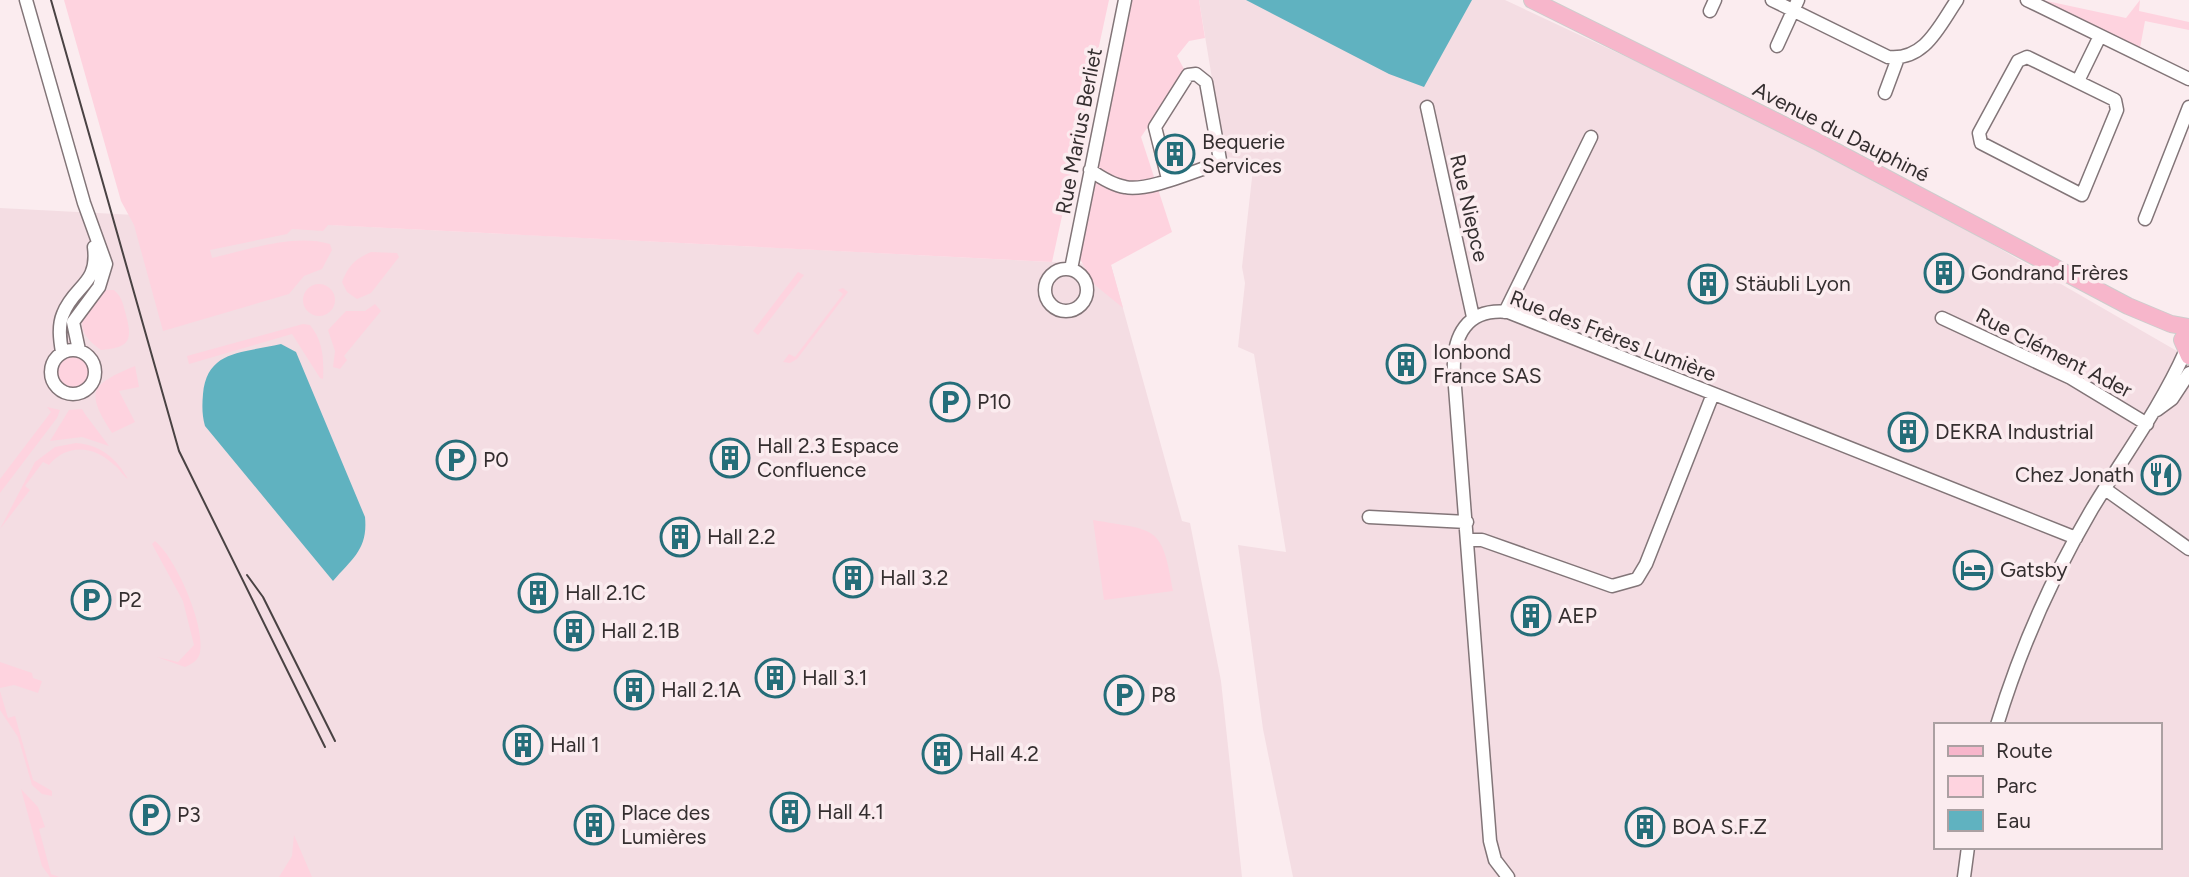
<svg xmlns="http://www.w3.org/2000/svg" width="2189" height="877" viewBox="0 0 2189 877" font-family="Figtree,sans-serif">
	<style>
		.built { fill: #f4dde3; fill-rule: evenodd }
		.green { fill: #fed3df }
		.water { fill: #60b2c0 }
		.lines { fill: none; stroke-linecap: round; stroke-linejoin: round }
		.minor-casing { stroke: #827578; stroke-width: 15 }
		.major-casing { stroke: #cecdcd; stroke-width: 18 }
		.minor { stroke: #fff; stroke-width: 12 }
		.major { stroke: #f7b6cb; stroke-width: 16 }
		.tram { stroke: #494243; stroke-width: 2 }
		.labels { text-anchor: middle; stroke-width: 7; stroke-linejoin: round; paint-order: stroke }
		.street-label { font-size: 21px; fill: #342e2f; stroke: #fbecef }
		.poi-label { font-size: 21px; fill: #342e2f; stroke: #fbecef; text-anchor: start }
	</style>
	<rect width="100%" height="100%" fill="#fbecef"/>
	<path class="built" d="M1199,0H1505L1727,104L1971,232L2189,358V877H1293L1263,729L1238,545L1286,552L1254,354L1238,347L1245,283L1242,267L1254,160L1225,157ZM1935,725H2159V847H1935Z
		M0,208L1111,265L1182,521L1190,523L1221,681L1242,877H0Z"/>
	<path class="green" d="M64,0H1109L1052,262L328,225L323,231L292,229L287,234L210,250L212,258C248,250 294,233 330,244L332,250L322,269L304,276L289,294L163,331L134,225L121,201Z
		M1130,0H1199L1205,38L1189,41L1177,56L1185,71L1141,137L1172,232L1111,265L1123,308L1095,285L1080,259Z
		M2042,0L2126,18L2140,0L2139,11L2189,22V30L2145,21L2140,48Z
		M371,252L397,253L399,257L371,293L357,299L347,292L342,282C348,266 355,259 371,252Z
		M798,272L804,275L758,335L753,331Z
		M303 300a16 16 0 1 1 32 0a16 16 0 1 1-32 0Z
		M843,288L848,292L797,359L790,363L783,362L789,354L795,357L843,294L838,290Z
		M106,290H114C122,297 123,304 126,315C133,341 129,348 101,350C71,330 80,309 106,290Z
		M375,304L381,311L344,356L347,360L340,369L333,367L335,351L328,330L346,311H365Z
		M303,324L310,325C323,341 324,358 323,379L320,378L292,334L189,364L187,356Z
		M57 371a16 16 0 1 1 32 0a16 16 0 1 1-32 0Z
		M135,366L139,387L119,391L135,422L112,433C85,391 90,385 135,366Z
		M47,407L60,410L57,418L0,493V479L51,412Z
		M82,409L85,414L109,446L82,437L50,441L69,410Z
		M76,443C101,445 116,458 128,479C123,476 119,468 113,464C93,445 66,444 49,465L43,462L25,486L30,490L0,529L35,462L55,447Z
		M1093,520C1156,531 1162,524 1173,591L1104,600Z
		M155,541C176,558 205,625 200,652C199,660 192,664 185,667L157,657L178,662L194,645L183,601L152,544Z
		M0,662L32,673L33,678L42,681L38,693L14,685L0,688Z
		M0,691L8,718L15,716L33,780L52,791V796L42,794L32,785L18,737L0,710Z
		M21,789L38,807L45,827L39,829L51,874L59,877H50L42,866Z
		M294,835L312,877H279L292,856Z"/>
	<path class="water" d="M1246,0H1472L1424,87L1389,74Z
		M281,344L296,352L365,517C368,549 353,558 333,581L205,426C202,415 202,406 203,394C207,349 244,353 281,344Z"/>
	<g class="lines">
		<defs>
			<path id="minor" d="M26,0L84,203L106,264L99,287L73,322L79,350
				M1772,0L1888,57C1925,61 1939,26 1957,0
				M2027,0L2189,79
				M1710,11L1715,0
				M1777,46L1798,0
				M2027,57L2115,100L2117,110L2082,195L1981,143L1979,133L2018,61Z
				M2078,81L2100,36
				M1885,93L1898,58
				M1427,107L1473,317
				M1090,170C1100,177 1112,185 1125,187C1147,192 1194,171 1217,164L1220,160L1206,82L1196,74L1188,75L1155,127L1168,179
				M2145,219L2189,107
				M1045 290a21 21 0 1 1 42 0a21 21 0 1 1-42 0Z
				M1071,269L1125,0
				M1505,312L1591,137
				M1942,318L2071,378L2147,424
				M51 372a22 22 0 1 1 44 0a22 22 0 1 1-44 0Z
				M62,352C60,340 58,326 63,314C74,285 99,285 94,247
				M2157,410L2172,399L2189,373
				M2105,489L2189,549
				M1369,517L1467,522
				M1468,540H1482L1612,586L1637,579L1646,564L1713,394
				M1997,725C2020,649 2052,577 2092,509C2124,456 2160,408 2185,352
				M1508,877L1495,860L1490,841L1454,374C1452,335 1467,308 1508,312L2076,538
				M1964,877L1968,847"/>
			<path id="major" d="M1532,0L1820,143L2128,306L2171,324L2189,327L2182,340L2189,356"/>
		</defs>
		<use href="#minor" class="minor-casing"/>
		<use href="#major" class="major-casing"/>
		<use href="#minor" class="minor"/>
		<use href="#major" class="major"/>
		<path class="tram" d="M51,0L179,451L325,747
			M247,575L263,597L335,741"/>
	</g>
	<defs>
		<symbol id="building-ring" viewBox="-11 -11 22 22"><circle r="9.5" fill="#fbecef" stroke="#256d79" stroke-width="1.5"/><path d="M-4-6H4V6H1V3H-1V6H-4ZM-2.5-4.3h1.7v1.8h-1.7ZM.8-4.3h1.7v1.8H.8ZM-2.5-1h1.7V.8h-1.7ZM.8-1h1.7V.8H.8Z" fill="#256d79"/></symbol>
		<symbol id="parking-ring" viewBox="-11 -11 22 22"><circle r="9.5" fill="#fbecef" stroke="#256d79" stroke-width="1.5"/><path d="M-3.5-5.5H1a3.5 3.5 0 0 1 0 7H-1V5.5H-3.5ZM-1-3.4V-.6H.8a1.4 1.4 0 0 0 0-2.8Z" fill="#256d79"/></symbol>
		<symbol id="restaurant-ring" viewBox="-11 -11 22 22"><circle r="9.5" fill="#fbecef" stroke="#256d79" stroke-width="1.5"/><path d="M-5-6h1v4h1v-4h1v4h1v-4h1v5L-1.5 .5V6h-2V.5L-5-1ZM5-6V6H3V1.5H1.5Q1.5-4 5-6Z" fill="#256d79"/></symbol>
		<symbol id="hotel-ring" viewBox="-11 -11 22 22"><circle r="9.5" fill="#fbecef" stroke="#256d79" stroke-width="1.5"/><path d="M-6-4.5h1.5V1H6V5H4.5V3h-9V5H-6ZM-4 0a1.8 1.8 0 1 1 3.6 0ZM.5 0V-2.5h3Q6-2.5 6 0Z" fill="#256d79"/></symbol>
	</defs>
	<g fill-rule="evenodd">
		<use href="#building-ring" x="1153" y="132" width="44" height="44"/>
		<use href="#building-ring" x="1922" y="251" width="44" height="44"/>
		<use href="#building-ring" x="1686" y="262" width="44" height="44"/>
		<use href="#building-ring" x="1384" y="342" width="44" height="44"/>
		<use href="#parking-ring" x="928" y="380" width="44" height="44"/>
		<use href="#building-ring" x="1886" y="410" width="44" height="44"/>
		<use href="#building-ring" x="708" y="436" width="44" height="44"/>
		<use href="#parking-ring" x="434" y="438" width="44" height="44"/>
		<use href="#restaurant-ring" x="2139" y="453" width="44" height="44"/>
		<use href="#building-ring" x="658" y="515" width="44" height="44"/>
		<use href="#hotel-ring" x="1951" y="548" width="44" height="44"/>
		<use href="#building-ring" x="831" y="556" width="44" height="44"/>
		<use href="#building-ring" x="516" y="571" width="44" height="44"/>
		<use href="#parking-ring" x="69" y="578" width="44" height="44"/>
		<use href="#building-ring" x="1509" y="594" width="44" height="44"/>
		<use href="#building-ring" x="552" y="609" width="44" height="44"/>
		<use href="#building-ring" x="753" y="656" width="44" height="44"/>
		<use href="#building-ring" x="612" y="668" width="44" height="44"/>
		<use href="#parking-ring" x="1102" y="673" width="44" height="44"/>
		<use href="#building-ring" x="501" y="723" width="44" height="44"/>
		<use href="#building-ring" x="920" y="732" width="44" height="44"/>
		<use href="#building-ring" x="768" y="790" width="44" height="44"/>
		<use href="#parking-ring" x="128" y="793" width="44" height="44"/>
		<use href="#building-ring" x="572" y="803" width="44" height="44"/>
		<use href="#building-ring" x="1623" y="805" width="44" height="44"/>
	</g>
	<g class="labels">
		<g class="street-label">
			<text transform="translate(1079 131) rotate(-79)" y="7">Rue Marius Berliet</text>
			<text transform="translate(1841 132) rotate(27)" y="7">Avenue du Dauphiné</text>
			<text transform="translate(1469 208) rotate(77)" y="7">Rue Niepce</text>
			<text transform="translate(1613 336) rotate(21)" y="7">Rue des Frères Lumière</text>
			<text transform="translate(2054 353) rotate(27)" y="7">Rue Clément Ader</text>
		</g>
		<g class="poi-label">
			<text x="1202" y="149">Bequerie<tspan x="1202" dy="24">Services</tspan></text>
			<text x="1971" y="280">Gondrand Frères</text>
			<text x="1735" y="291">Stäubli Lyon</text>
			<text x="1433" y="359">Ionbond<tspan x="1433" dy="24">France SAS</tspan></text>
			<text x="977" y="409">P10</text>
			<text x="1935" y="439">DEKRA Industrial</text>
			<text x="757" y="453">Hall 2.3 Espace<tspan x="757" dy="24">Confluence</tspan></text>
			<text x="483" y="467">P0</text>
			<text x="2134" y="482" text-anchor="end">Chez Jonath</text>
			<text x="707" y="544">Hall 2.2</text>
			<text x="2000" y="577">Gatsby</text>
			<text x="880" y="585">Hall 3.2</text>
			<text x="565" y="600">Hall 2.1C</text>
			<text x="118" y="607">P2</text>
			<text x="1558" y="623">AEP</text>
			<text x="601" y="638">Hall 2.1B</text>
			<text x="802" y="685">Hall 3.1</text>
			<text x="661" y="697">Hall 2.1A</text>
			<text x="1151" y="702">P8</text>
			<text x="550" y="752">Hall 1</text>
			<text x="969" y="761">Hall 4.2</text>
			<text x="817" y="819">Hall 4.1</text>
			<text x="621" y="820">Place des<tspan x="621" dy="24">Lumières</tspan></text>
			<text x="177" y="822">P3</text>
			<text x="1672" y="834">BOA S.F.Z</text>
		</g>
	</g>
	<rect x="1934" y="723" width="228" height="126" fill="#fbecef" stroke="#aba0a2" stroke-width="2"/>
	<rect x="1948" y="746" width="35" height="10" fill="#f7b6cb" stroke="#aba0a2" stroke-width="2"/>
	<text x="1996" y="758" font-size="21" fill="#342e2f">Route</text>
	<rect x="1948" y="776" width="35" height="21" fill="#fed3df" stroke="#aba0a2" stroke-width="2"/>
	<text x="1996" y="793" font-size="21" fill="#342e2f">Parc</text>
	<rect x="1948" y="810" width="35" height="21" fill="#60b2c0" stroke="#aba0a2" stroke-width="2"/>
	<text x="1996" y="828" font-size="21" fill="#342e2f">Eau</text>
</svg>
